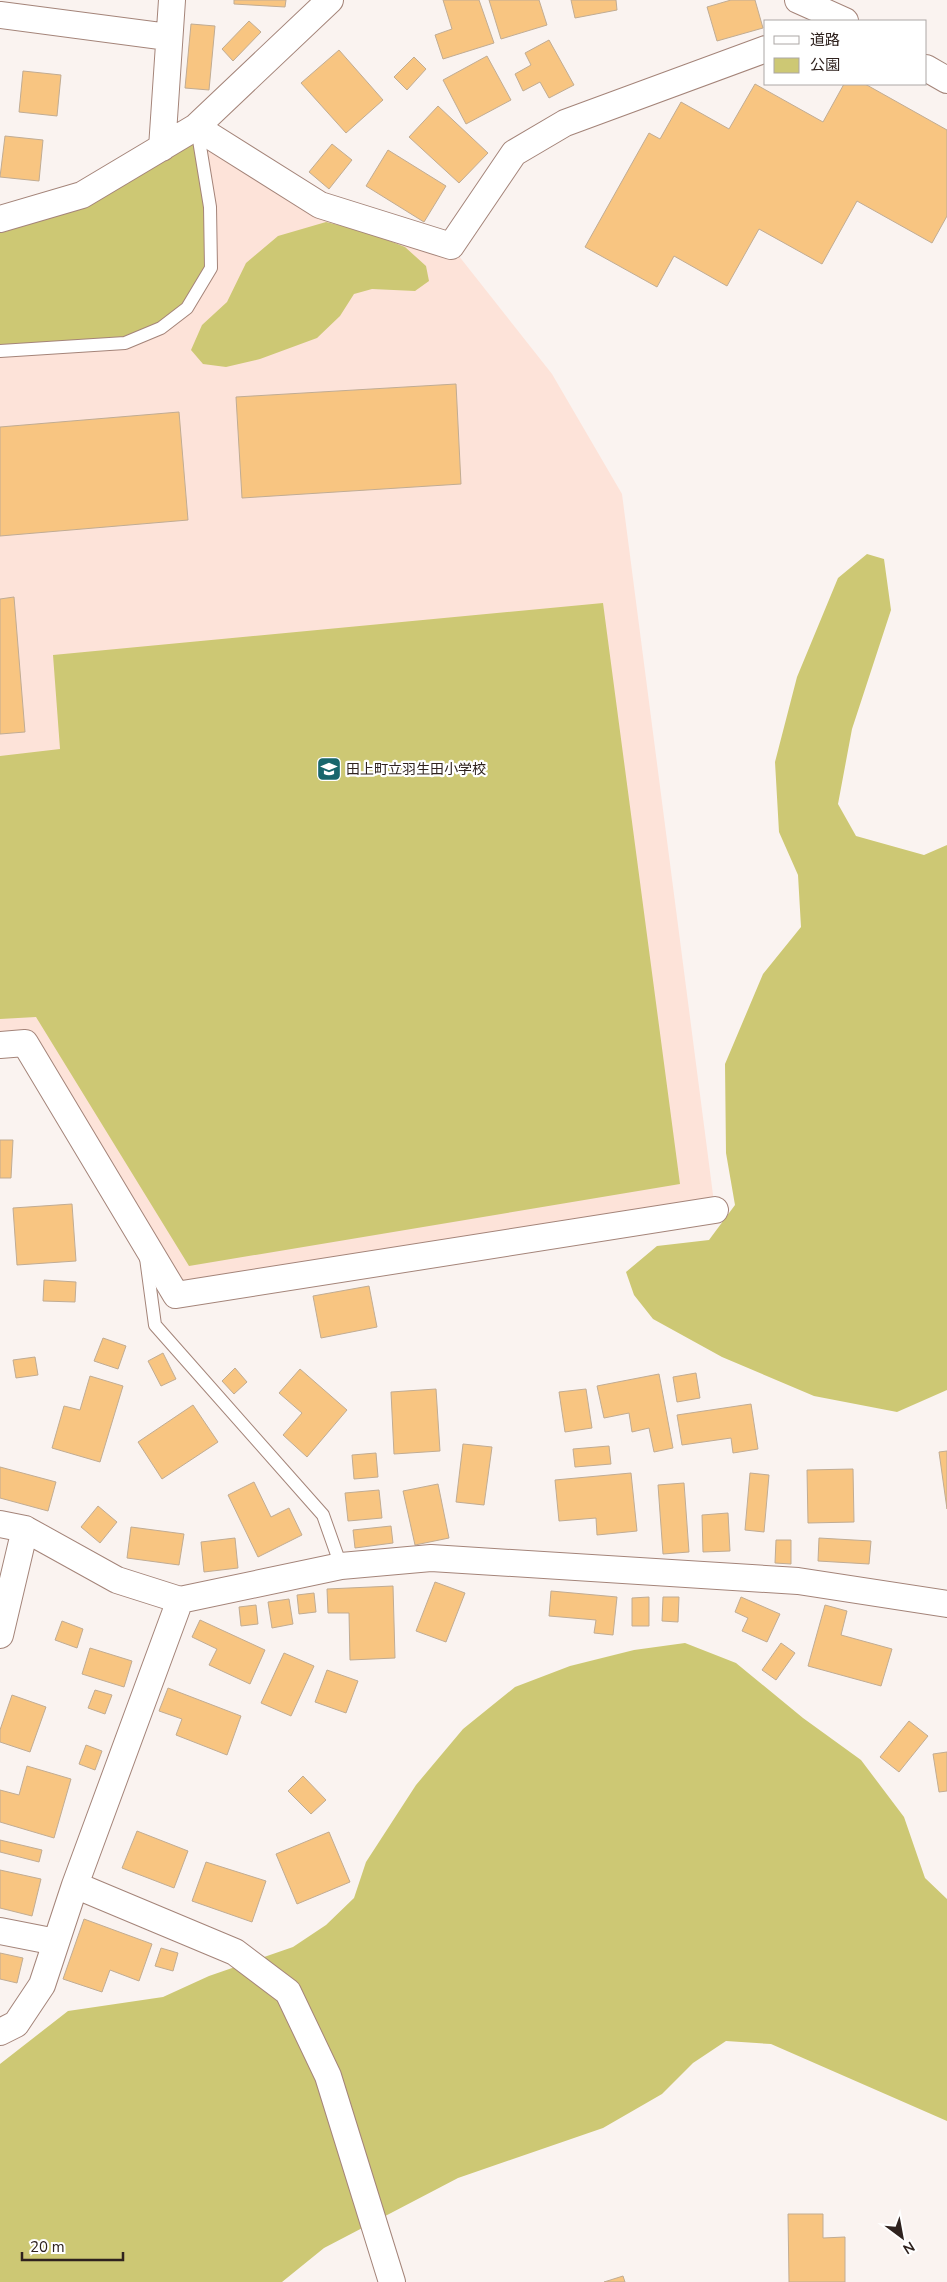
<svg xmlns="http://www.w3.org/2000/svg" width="947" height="2282" viewBox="0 0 947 2282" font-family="'Nunito Sans','Noto Sans JP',sans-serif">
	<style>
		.built { fill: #fde3d9 }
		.green { fill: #cdc874 }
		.building { fill: #f8c581; stroke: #c1ac93 }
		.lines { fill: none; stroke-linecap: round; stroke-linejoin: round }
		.lane-casing { stroke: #a48479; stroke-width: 14 }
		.street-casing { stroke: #a48479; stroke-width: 28 }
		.lane { stroke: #fff; stroke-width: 12 }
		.street { stroke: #fff; stroke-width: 26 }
		.labels { text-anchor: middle; stroke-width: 4.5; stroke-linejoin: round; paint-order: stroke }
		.poi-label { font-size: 14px; fill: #2f221e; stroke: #fff; text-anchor: start }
	</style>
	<rect width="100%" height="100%" fill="#faf3f0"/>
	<path class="built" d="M196,127L320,205L451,246L552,374L622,494L715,1210L176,1295L26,1043L0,1045V219L6,218Z"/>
	<path class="green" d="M196,127L211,268L187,308L125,343L0,351V219L6,218Z
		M326,222L367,232L405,247L426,266L429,281L415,291L372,289L354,294L340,316L317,338L260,359L226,367L203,364L191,350L202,325L227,302L246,263L278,236Z
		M867,554L884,559L891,610L852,729L838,804L856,836L924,855L947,845V1390L897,1412L814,1396L722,1357L653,1319L634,1295L626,1272L657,1246L709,1240L735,1205L726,1153L725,1064L763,974L801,927L798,875L779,832L775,762L797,677L838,578Z
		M603,603L680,1184L189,1266L36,1017L0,1019V756L60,749L53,655Z
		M685,1643L736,1663L803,1718L861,1760L904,1817L925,1878L947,1899V2121L771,2044L726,2041L693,2063L662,2094L603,2128L458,2178L324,2248L282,2282H0V2064L68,2011L163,1997L209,1976L293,1947L326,1925L354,1898L366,1862L416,1785L463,1729L515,1687L570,1666L634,1650Z"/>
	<path class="building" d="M234,0H286L285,7L234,4Z
		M443,0H479L494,43L443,59L435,35L452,29Z
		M489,0H539L547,25L501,39Z
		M571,0H616L617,10L575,18Z
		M731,0H755L763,28L717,41L707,7Z
		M249,21L261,32L233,61L222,49Z
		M191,24L215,26L209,90L185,88Z
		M549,40L574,85L549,98L540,82L523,91L515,74L531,65L525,53Z
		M339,50L383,100L346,133L301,83Z
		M487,56L511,100L466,124L443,80Z
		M414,57L426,69L407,90L394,77Z
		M23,71L61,75L57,116L19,112Z
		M755,84L823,122L844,84H865L947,130V216L932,243L857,201L822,264L759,229L727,286L674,256L657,287L585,247L649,133L660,139L681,102L729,129Z
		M438,106L488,153L459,183L409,137Z
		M5,136L43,140L39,181L0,177Z
		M332,144L352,160L329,189L309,172Z
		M388,150L446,186L424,222L366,186Z
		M456,384L461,484L242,498L236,397Z
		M179,412L188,520L0,536V427Z
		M14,597L25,732L0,734V599Z
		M0,1140H13L11,1178H0Z
		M72,1204L76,1261L17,1265L13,1208Z
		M44,1280L76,1282L75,1302L43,1301Z
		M369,1286L377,1327L321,1338L313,1296Z
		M103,1338L126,1346L118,1369L94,1361Z
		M163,1353L176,1379L161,1386L148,1361Z
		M35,1357L38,1375L16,1378L13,1360Z
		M235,1368L247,1382L234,1394L222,1381Z
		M300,1369L347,1410L307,1457L283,1435L302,1413L279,1393Z
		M696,1373L700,1398L677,1402L673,1377Z
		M659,1374L673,1448L654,1452L649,1428L632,1432L629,1413L604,1418L597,1386Z
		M90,1376L123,1386L100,1462L52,1448L64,1406L80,1410Z
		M436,1389L440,1451L394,1454L391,1392Z
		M586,1389L592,1428L565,1432L559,1392Z
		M751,1404L758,1449L733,1453L731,1438L682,1445L677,1415Z
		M193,1405L218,1442L162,1479L138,1442Z
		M463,1444L492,1447L484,1505L456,1502Z
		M609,1446L611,1464L575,1467L573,1449Z
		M947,1451V1509L939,1452Z
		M376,1453L378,1477L354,1479L352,1455Z
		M0,1467L56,1482L48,1511L0,1498Z
		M853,1469L854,1522L808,1523L807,1470Z
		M631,1473L637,1531L597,1535L596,1518L559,1521L555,1480Z
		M750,1473L769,1475L764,1532L745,1530Z
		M254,1482L271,1517L289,1508L302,1535L258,1557L228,1495Z
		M684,1483L689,1552L663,1554L658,1485Z
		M438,1484L449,1538L415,1545L403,1491Z
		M379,1490L382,1518L348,1521L345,1493Z
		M98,1506L117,1522L100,1543L81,1527Z
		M728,1513L730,1551L703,1552L702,1515Z
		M391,1526L393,1543L355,1548L353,1530Z
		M131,1527L184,1534L179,1565L127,1558Z
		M235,1538L238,1568L204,1572L201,1542Z
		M819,1538L871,1541L869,1564L818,1561Z
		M776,1540H791V1564L775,1563Z
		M435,1582L465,1593L446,1642L416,1631Z
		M393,1586L395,1658L350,1660L349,1613H328L327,1589Z
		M551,1591L617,1597L613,1635L594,1633L596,1620L549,1616Z
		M314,1593L316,1612L299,1614L297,1595Z
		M649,1597V1626H632V1598Z
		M663,1597H679L678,1622L662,1621Z
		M741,1597L780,1614L767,1642L742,1631L748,1618L735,1612Z
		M289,1599L293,1624L272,1628L268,1602Z
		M256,1605L258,1624L241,1626L239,1607Z
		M825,1605L847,1611L841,1635L892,1649L881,1686L808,1666Z
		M200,1620L265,1650L250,1684L209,1665L217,1649L192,1637Z
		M62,1621L83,1629L77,1648L55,1640Z
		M781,1643L795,1653L776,1680L762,1670Z
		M90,1648L132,1661L124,1687L82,1674Z
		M284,1653L314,1666L291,1716L261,1703Z
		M327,1670L358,1681L346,1713L315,1702Z
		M168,1688L241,1716L227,1755L176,1735L182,1719L159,1711Z
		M95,1690L112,1695L105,1714L88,1708Z
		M12,1695L46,1707L30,1752L0,1742V1730Z
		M909,1721L928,1736L899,1772L880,1757Z
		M86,1745L102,1751L95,1770L79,1764Z
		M947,1752V1791L939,1792L933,1754Z
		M27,1766L71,1779L54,1838L0,1822V1790L19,1795Z
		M303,1776L326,1800L311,1814L288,1791Z
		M137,1831L188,1851L174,1888L122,1868Z
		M329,1832L350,1882L297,1904L276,1854Z
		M0,1840L42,1850L39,1862L0,1852Z
		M206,1862L266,1881L252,1922L192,1901Z
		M0,1870L41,1879L32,1916L0,1908Z
		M84,1919L152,1944L139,1981L110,1970L102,1992L63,1979Z
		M161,1948L178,1953L173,1971L155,1966Z
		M0,1953L23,1958L17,1983L0,1979Z
		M788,2214H823V2238L845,2237V2282H789Z
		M623,2276L625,2282H604Z"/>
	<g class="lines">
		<defs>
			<path id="lane" d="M0,351L125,343L161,328L187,308L211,268L210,207L197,128
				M146,1258L155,1325L323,1515L341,1566"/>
			<path id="street" d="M798,0L845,21
				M0,15L168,37
				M926,68L947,80
				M196,127L320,205L451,246L514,153L565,123L766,49
				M162,148L172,0
				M0,219L82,195L196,127L330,0
				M0,1045L25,1043L176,1295L715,1210
				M0,1524L25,1529L117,1580L180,1600L341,1566L431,1558L798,1581L947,1604
				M0,1635L25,1529
				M75,1885L235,1952L288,1992L328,2076L392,2282
				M0,1931L56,1942
				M0,2032L16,2024L42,1985L75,1885L180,1600"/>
		</defs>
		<use href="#lane" class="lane-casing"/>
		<use href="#street" class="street-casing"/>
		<use href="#lane" class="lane"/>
		<use href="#street" class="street"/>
	</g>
	<defs>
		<symbol id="school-square" viewBox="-11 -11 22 22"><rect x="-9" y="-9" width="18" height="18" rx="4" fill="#18666c" stroke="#fff"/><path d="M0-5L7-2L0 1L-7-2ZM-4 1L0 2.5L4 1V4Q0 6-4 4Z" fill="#fff"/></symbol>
	</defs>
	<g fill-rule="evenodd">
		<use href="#school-square" x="315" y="755" width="28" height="28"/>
	</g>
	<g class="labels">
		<g class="poi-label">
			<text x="346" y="774">田上町立羽生田小学校</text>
		</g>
	</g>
	<rect x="764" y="20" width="162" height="65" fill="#ffffff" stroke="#aca7a5"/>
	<rect x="774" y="36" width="25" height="8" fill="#ffffff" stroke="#aca7a5"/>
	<text x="810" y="45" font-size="15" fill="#2f221e">道路</text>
	<rect x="774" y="58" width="25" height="15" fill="#cdc874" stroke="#aca7a5"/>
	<text x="810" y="70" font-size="15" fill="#2f221e">公園</text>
	<g transform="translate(902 2237) rotate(148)" stroke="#ffffff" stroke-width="4" paint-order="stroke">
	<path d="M0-4L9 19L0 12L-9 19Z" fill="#2f221e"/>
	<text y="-8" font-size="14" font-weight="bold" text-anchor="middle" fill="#2f221e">N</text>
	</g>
	<path d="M22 2252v8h101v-8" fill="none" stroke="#2f221e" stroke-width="2.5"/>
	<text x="30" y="2252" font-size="15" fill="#2f221e" stroke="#ffffff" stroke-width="4" paint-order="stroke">20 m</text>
</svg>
